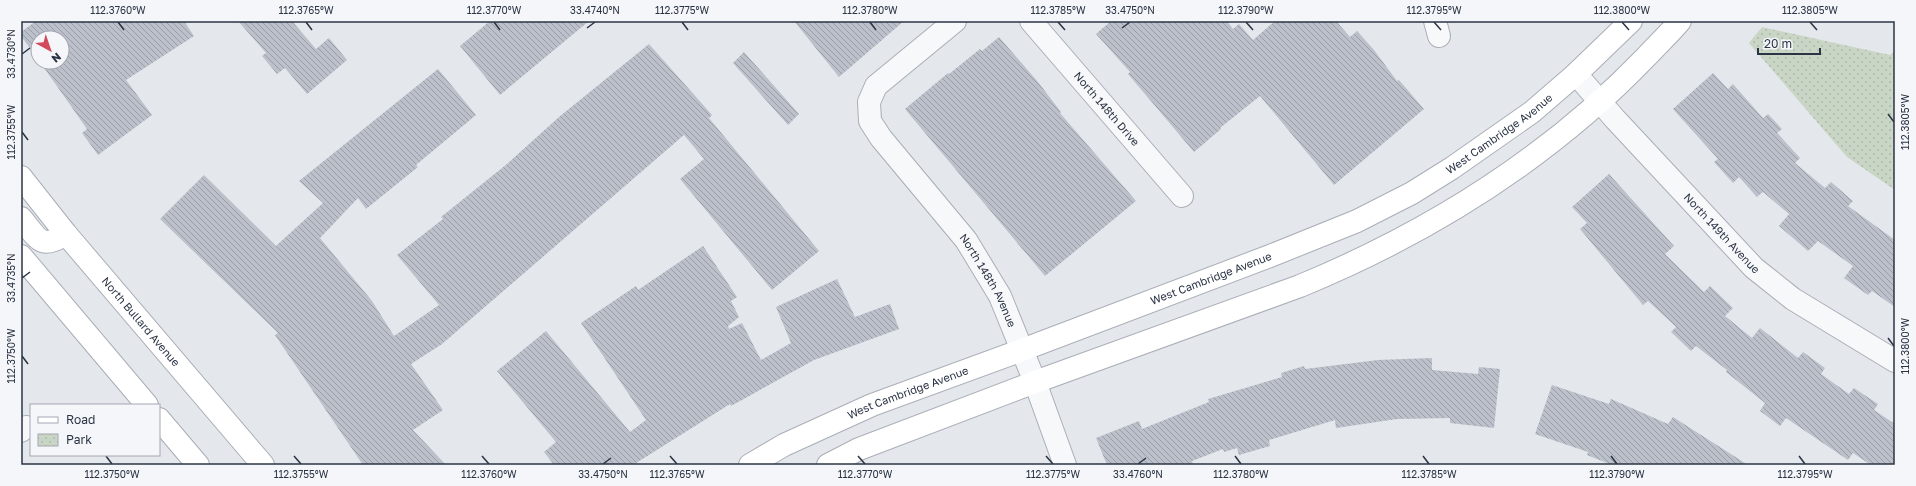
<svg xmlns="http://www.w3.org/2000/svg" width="1916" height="486" viewBox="0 0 1916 486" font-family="'Golos Text',sans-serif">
<defs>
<pattern id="park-dots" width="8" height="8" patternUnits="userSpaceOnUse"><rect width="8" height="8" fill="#c9d6c5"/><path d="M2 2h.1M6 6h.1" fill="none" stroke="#adb8ab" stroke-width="1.8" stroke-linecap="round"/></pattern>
<pattern id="building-back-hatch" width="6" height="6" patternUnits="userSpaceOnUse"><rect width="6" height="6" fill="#bbc0ca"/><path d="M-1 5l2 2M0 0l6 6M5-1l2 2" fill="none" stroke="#989da6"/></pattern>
</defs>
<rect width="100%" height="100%" fill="#e4e7ec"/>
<!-- park -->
<path fill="url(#park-dots)" d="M 1762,27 L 1890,55 L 1895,51 L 1895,190 L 1847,157 L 1749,43 Z"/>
<!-- building -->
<g fill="url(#building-back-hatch)">
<path d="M 36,21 L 184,21 L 194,36 L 126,80 L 152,115 L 98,155 L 82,133 L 87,129 L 40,62 L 62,62 L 62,38 L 38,38 L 38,59 L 21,36 L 21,32 Z"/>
<path d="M 238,21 L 292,21 L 316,49 L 329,38 L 347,60 L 307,94 L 285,68 L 277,74 L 262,56 L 266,53 Z"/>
<path d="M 490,21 L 589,21 L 500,95 L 460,46 Z"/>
<path d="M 794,21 L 904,21 L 839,77 Z"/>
<path d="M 1111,21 L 1227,21 L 1233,29 L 1239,24 L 1253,40 L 1275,21 L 1336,21 L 1350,37 L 1357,31 L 1374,50 L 1397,81 L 1399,80 L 1424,109 L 1334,185 L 1260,96 L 1220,128 L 1221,129 L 1194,152 L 1128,74 L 1130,72 L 1096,34 Z"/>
<path d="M 999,37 L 1038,82 L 1061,112 L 1060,113 L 1136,201 L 1045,276 L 905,109 L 948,73 L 949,74 L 980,49 L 982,51 Z"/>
<path d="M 649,44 L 712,115 L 709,118 L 819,251 L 772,290 L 680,179 L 704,159 L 684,135 L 442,344 L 411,364 L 443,410 L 413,430 L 446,465 L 363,465 L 275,335 L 278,333 L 160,219 L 204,175 L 276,246 L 323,203 L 299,181 L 438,69 L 476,115 L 416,165 L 418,167 L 366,209 L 358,198 L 320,238 L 372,301 L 394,336 L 439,305 L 397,255 L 443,219 L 441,217 L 507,164 L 559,117 Z"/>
<path d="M 744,52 L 799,114 L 788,125 L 733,63 Z"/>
<path d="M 1713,73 L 1728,89 L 1733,84 L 1763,118 L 1768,114 L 1782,129 L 1777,133 L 1800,158 L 1795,163 L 1825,188 L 1831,182 L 1853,201 L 1848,206 L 1895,240 L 1895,307 L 1872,291 L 1868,295 L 1844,278 L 1853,266 L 1818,241 L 1808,251 L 1779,226 L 1789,214 L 1763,192 L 1757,197 L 1739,177 L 1733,183 L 1714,162 L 1718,159 L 1673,109 Z"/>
<path d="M 1609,174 L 1674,246 L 1665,254 L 1704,292 L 1710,286 L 1733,308 L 1725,316 L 1752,338 L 1760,328 L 1798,358 L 1803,352 L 1825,368 L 1821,374 L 1849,394 L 1854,388 L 1878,404 L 1874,410 L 1895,424 L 1895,465 L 1871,465 L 1853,453 L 1848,460 L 1786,418 L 1780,426 L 1760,411 L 1765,403 L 1726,372 L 1727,370 L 1696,346 L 1691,351 L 1671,332 L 1676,327 L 1648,301 L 1643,305 L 1580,229 L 1587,223 L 1572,207 Z"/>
<path d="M 703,246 L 737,297 L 731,301 L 739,317 L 728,326 L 729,329 L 742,323 L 761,360 L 791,343 L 776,307 L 837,279 L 855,317 L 890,304 L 899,329 L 814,360 L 731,406 L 730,404 L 633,465 L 554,465 L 544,452 L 556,442 L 497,371 L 546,331 L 630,432 L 646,420 L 581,323 L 636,286 L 638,290 Z"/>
<path d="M 1432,358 L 1432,370 L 1478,374 L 1479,367 L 1500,369 L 1494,428 L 1450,423 L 1450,418 L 1397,419 L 1336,428 L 1335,420 L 1269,440 L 1270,446 L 1239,455 L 1237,448 L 1224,452 L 1223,449 L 1192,461 L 1193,465 L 1107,465 L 1096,438 L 1139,421 L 1142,429 L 1209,402 L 1208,399 L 1282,377 L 1281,373 L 1304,366 L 1305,369 L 1378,360 Z"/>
<path d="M 1552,385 L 1609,404 L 1611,399 L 1668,424 L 1673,417 L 1748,465 L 1612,465 L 1587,455 L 1588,452 L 1535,434 Z"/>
</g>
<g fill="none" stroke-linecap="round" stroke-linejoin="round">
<defs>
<g id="street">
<path id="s1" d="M 955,21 L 876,86 L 869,102 L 870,121 L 881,138 L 966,240 L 1000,296 L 1035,382 L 1065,465"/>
<path id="s2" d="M 1031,21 L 1182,196"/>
<path d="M 1435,21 L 1439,36"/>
<path id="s3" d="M 1576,74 L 1615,119 L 1754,268 L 1793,299 L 1895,361"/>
<path d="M 21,431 L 26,427"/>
</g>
<g id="secondary">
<path id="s4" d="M 21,177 L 66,234 L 263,465"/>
<path d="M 21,218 C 38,238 40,251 66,234"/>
<path d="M 21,256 L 147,405"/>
<path d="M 159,419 L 198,465"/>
<path id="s5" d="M 750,465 L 784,445 L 872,405 L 1022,350 L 1270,256 L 1357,221 L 1412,193 L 1452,168 L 1532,112 L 1576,74 L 1631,21"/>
<path d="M 828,465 L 859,449 L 1035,382 L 1300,286 C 1431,232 1548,159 1647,56 C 1658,44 1670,33 1680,21"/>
</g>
</defs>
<!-- street casing -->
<use href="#street" stroke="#a9aeb7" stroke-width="24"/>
<!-- secondary casing -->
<use href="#secondary" stroke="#a9aeb7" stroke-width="24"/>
<!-- street -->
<use href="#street" stroke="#f7f8fa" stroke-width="22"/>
<!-- secondary -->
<use href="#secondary" stroke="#fff" stroke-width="22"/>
</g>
<!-- ticks -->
<path fill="none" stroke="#2b3445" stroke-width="1.5" d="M 118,22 L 124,30M 306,22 L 312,30M 494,22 L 500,30M 682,22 L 688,30M 870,22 L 876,30M 1058,22 L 1065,30M 1246,22 L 1253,30M 1434,22 L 1441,30M 1622,22 L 1629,30M 1810,22 L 1817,30M 587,28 L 595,22M 1122,28 L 1130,22M 22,54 L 30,48M 1888,114 L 1894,122M 22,132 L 28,140M 22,278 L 30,272M 1888,338 L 1894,346M 22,356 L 28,364M 106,456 L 112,464M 294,456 L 301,464M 482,456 L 489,464M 670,456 L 677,464M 858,456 L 865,464M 1046,456 L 1053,464M 1235,456 L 1241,464M 1423,456 L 1429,464M 1611,456 L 1617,464M 1799,456 L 1805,464M 603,464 L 611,458M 1138,464 L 1146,458"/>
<g text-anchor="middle" stroke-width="3" stroke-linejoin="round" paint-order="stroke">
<!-- street labels -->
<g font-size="11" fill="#2b3445" stroke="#f4f6f9">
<text dy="4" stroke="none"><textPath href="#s2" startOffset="116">North 148th Drive</textPath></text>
<text dy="4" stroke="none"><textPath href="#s5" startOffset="822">West Cambridge Avenue</textPath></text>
<text dy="4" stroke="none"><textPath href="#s3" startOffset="216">North 149th Avenue</textPath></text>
<text dy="4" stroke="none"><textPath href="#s5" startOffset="498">West Cambridge Avenue</textPath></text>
<text dy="4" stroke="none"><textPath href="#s1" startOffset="338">North 148th Avenue</textPath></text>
<text dy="4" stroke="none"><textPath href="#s4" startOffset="188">North Bullard Avenue</textPath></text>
<text dy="4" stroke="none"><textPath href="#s5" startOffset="174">West Cambridge Avenue</textPath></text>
</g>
</g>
<!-- border -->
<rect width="1916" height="486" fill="none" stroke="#f4f6f9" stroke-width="44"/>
<!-- legend -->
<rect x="30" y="404" width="130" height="52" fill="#f4f6f9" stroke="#a4a8b1"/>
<rect x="38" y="417" width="20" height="6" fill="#ffffff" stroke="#a4a8b1"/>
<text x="66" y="424" font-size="12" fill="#2b3445">Road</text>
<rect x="38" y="434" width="20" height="12" fill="url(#park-dots)" stroke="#a4a8b1"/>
<text x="66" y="444" font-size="12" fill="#2b3445">Park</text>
<!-- north arrow -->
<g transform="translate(50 50) rotate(140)"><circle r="19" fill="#f4f6f9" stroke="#a4a8b1"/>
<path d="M0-3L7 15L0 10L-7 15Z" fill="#d1495b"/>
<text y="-6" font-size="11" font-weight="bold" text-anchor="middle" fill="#2b3445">N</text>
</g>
<!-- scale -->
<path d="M1758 48v6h62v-6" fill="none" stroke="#2b3445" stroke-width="2"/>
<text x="1764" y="48" font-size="12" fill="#2b3445" stroke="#f4f6f9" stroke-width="3" paint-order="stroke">20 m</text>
<rect x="22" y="22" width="1872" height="442" fill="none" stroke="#2b3445" stroke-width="1.5"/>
<g font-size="10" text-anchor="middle" fill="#2b3445">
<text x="118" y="14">112.3760°W</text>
<text x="306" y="14">112.3765°W</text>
<text x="494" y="14">112.3770°W</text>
<text x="595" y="14">33.4740°N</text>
<text x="682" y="14">112.3775°W</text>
<text x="870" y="14">112.3780°W</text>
<text x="1058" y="14">112.3785°W</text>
<text x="1130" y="14">33.4750°N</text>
<text x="1246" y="14">112.3790°W</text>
<text x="1434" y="14">112.3795°W</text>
<text x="1622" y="14">112.3800°W</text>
<text x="1810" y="14">112.3805°W</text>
<text transform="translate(11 54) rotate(-90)" y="4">33.4730°N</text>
<text transform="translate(1905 122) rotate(-90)" y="4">112.3805°W</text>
<text transform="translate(11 132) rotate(-90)" y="4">112.3755°W</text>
<text transform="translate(11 278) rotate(-90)" y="4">33.4735°N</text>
<text transform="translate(1905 346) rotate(-90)" y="4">112.3800°W</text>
<text transform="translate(11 356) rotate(-90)" y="4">112.3750°W</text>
<text x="112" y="478">112.3750°W</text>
<text x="301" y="478">112.3755°W</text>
<text x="489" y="478">112.3760°W</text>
<text x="603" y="478">33.4750°N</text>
<text x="677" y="478">112.3765°W</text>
<text x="865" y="478">112.3770°W</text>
<text x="1053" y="478">112.3775°W</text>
<text x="1138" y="478">33.4760°N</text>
<text x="1241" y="478">112.3780°W</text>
<text x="1429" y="478">112.3785°W</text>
<text x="1617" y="478">112.3790°W</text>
<text x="1805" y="478">112.3795°W</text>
</g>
</svg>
